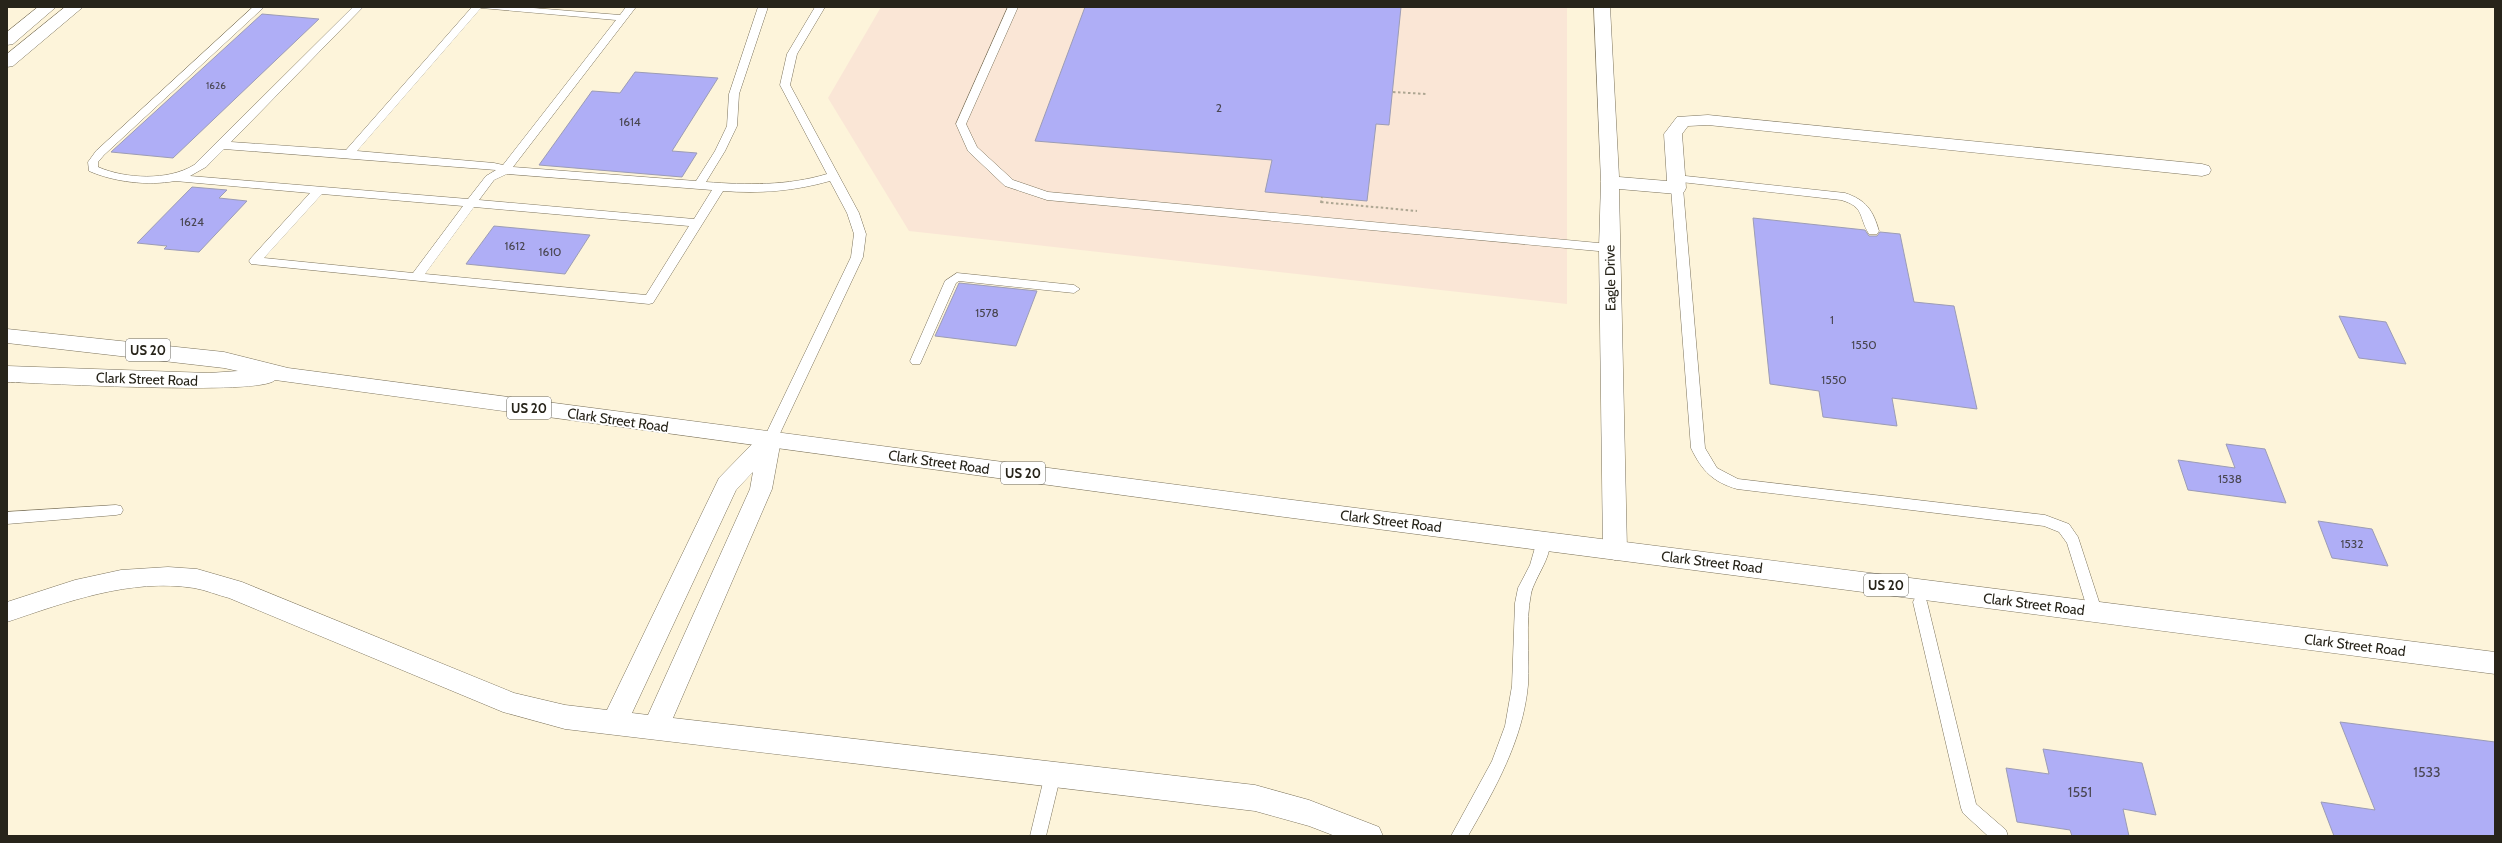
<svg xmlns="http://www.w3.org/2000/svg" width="2502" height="843" viewBox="0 0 2502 843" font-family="Cabin,sans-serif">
<rect width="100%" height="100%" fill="#fdf4da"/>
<!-- industrial -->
<path fill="#fae6d6" d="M 881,7 L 1567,7 L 1567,304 L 909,231 L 828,98 Z"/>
<!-- building -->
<g fill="#afaef6" stroke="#9c9cb5">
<path d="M 1085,7 L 1401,7 L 1389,125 L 1376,124 L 1367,201 L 1265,192 L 1272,160 L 1035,141 Z"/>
<path d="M 262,14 L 319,19 L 173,158 L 111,152 Z"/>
<path d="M 635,72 L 718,78 L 672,151 L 697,153 L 682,177 L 539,165 L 592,91 L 620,93 Z"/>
<path d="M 192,187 L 227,190 L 219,198 L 247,201 L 199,252 L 164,249 L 167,246 L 137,243 Z"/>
<path d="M 1753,218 L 1865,230 L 1869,236 L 1877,236 L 1880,232 L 1900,234 L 1914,302 L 1954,306 L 1977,409 L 1892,398 L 1897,426 L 1823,417 L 1819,391 L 1770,384 Z"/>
<path d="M 494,226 L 590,235 L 565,274 L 466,264 Z"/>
<path d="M 959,283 L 1037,291 L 1016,346 L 935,336 Z"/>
<path d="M 2339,316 L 2386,322 L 2406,364 L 2359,358 Z"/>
<path d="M 2226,444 L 2265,449 L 2286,503 L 2188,490 L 2178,460 L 2235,468 Z"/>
<path d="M 2318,521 L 2372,529 L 2388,566 L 2332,558 Z"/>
<path d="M 2340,722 L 2495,742 L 2495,836 L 2334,836 L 2321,802 L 2375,810 Z"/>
<path d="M 2043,749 L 2142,763 L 2156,815 L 2123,809 L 2129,836 L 2072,836 L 2070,830 L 2017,822 L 2006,768 L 2049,774 Z"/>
</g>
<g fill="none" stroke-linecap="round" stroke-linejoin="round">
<defs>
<g id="lane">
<path d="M 253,7 L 264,7 L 104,155 L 98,162 L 98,167 C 126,179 168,181 194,165 L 353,7 L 363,7 L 231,142 L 346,150 L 472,7 L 521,7 L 620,15 L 626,7 L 636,7 L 513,167 L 696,181 L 715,151 L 727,126 L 729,94 L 758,7 L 768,7 L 739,94 L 737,126 L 725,151 L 706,182 C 747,185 787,186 827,174 L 780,85 L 787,54 L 815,7 L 825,7 L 797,54 L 790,85 L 859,213 L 866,234 L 863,257 L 775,444 L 765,444 L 763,440 L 851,257 L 854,234 L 847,213 L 830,181 C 795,191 759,194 723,191 L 653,303 L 649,304 L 251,264 L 249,261 L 251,258 L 310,193 L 175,181 C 148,186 114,182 89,171 L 88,162 L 96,151 ZM 481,8 L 616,20 L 503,165 L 494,163 L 357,151 ZM 224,149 L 496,170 L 486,176 L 468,199 L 190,176 L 206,167 ZM 507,174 L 712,190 L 694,219 L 479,200 L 494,180 ZM 322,194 L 463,206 L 413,273 L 264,258 ZM 474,207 L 689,226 L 646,295 L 425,274 Z"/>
<path d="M 1008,7 L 1018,7 L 966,124 L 977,147 L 1013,180 L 1048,192 L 1609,244 L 1615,248 L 1609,252 L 1047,200 L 1005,186 L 968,151 L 956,124 Z"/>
<path d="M 1676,175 L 1845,193 C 1866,200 1873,210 1879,231 L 1877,234 L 1869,234 C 1858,216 1865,207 1841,200 L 1672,181 L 1672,177 Z"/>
<path d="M 1677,184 L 1683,188 L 1705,448 L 1717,468 L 1738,479 L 2045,515 L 2069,524 L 2078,537 L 2102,611 L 2100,615 L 2095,617 L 2090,615 L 2088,611 L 2067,543 L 2059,532 L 2044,526 L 1737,489 C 1713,482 1702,471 1691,448 L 1671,188 Z"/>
<path d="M 957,273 L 1074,285 L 1080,289 L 1074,293 L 959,281 L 956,283 L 920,364 L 912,364 L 910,361 L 945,281 Z"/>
<path d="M 116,505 L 121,506 L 123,510 L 121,514 L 116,515 L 7,524 L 7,512 Z"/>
<path d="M 1543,535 L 1548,537 C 1556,552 1534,578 1531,594 C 1525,624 1530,654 1528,685 C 1523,740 1495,789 1468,836 L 1451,836 L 1492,761 L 1505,726 L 1512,686 L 1515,603 L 1518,588 L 1530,565 L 1538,537 Z"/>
<path d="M 1920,596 L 1925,598 L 1927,602 L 1976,804 L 2006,830 L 2008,836 L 1988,836 L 1963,813 L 1961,808 L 1913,602 L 1915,598 Z"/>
<path d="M 1053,767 L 1059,769 L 1061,774 L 1046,836 L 1030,836 L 1045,774 L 1047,769 Z"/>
</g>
<g id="street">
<path d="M 38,7 L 56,7 L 13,44 L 7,45 L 7,32 Z"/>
<path d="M 65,7 L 83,7 L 13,66 L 7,67 L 7,54 Z"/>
<path d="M 1594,7 L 1610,7 L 1619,177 L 1667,181 L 1664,134 L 1677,117 L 1708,115 L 2202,164 L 2209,166 L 2211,170 L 2209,174 L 2202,176 L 1708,125 L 1688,126 L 1682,134 L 1686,188 L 1684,192 L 1677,194 L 1619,189 L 1627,550 L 1623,557 L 1615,560 L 1607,557 L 1603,550 L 1599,248 L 1601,182 Z"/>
<path d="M 770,432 L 778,434 L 781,440 L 772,489 L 673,718 L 1255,785 L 1309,800 L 1379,827 L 1383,836 L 1335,836 L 1309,826 L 1255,811 L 565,729 L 503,712 L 229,598 C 217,595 206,590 194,588 C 131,578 66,602 7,622 L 7,602 L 75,580 L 121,570 L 168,567 L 197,569 L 242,582 L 514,693 L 565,705 L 607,710 L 719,478 L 762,434 ZM 753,472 L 750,489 L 648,715 L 632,713 L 736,490 Z"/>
</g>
<path id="highway" d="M 7,329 L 224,352 L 288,368 L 1277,498 L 2495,652 L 2495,674 L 1277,516 L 275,380 C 262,396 41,383 7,382 L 7,366 L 209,373 L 238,371 L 224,368 L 7,343 Z"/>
</defs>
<!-- lane casing -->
<use href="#lane" stroke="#7c735c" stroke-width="1"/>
<!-- street casing -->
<use href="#street" stroke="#7c735c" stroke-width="1"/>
<!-- highway casing -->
<use href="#highway" stroke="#7c735c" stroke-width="1"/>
<!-- path -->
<g stroke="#ada692" stroke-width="2" stroke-dasharray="2.5 2.5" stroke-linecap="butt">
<path d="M 1393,92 L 1426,94"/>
<path d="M 1321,202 L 1417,211"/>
<path d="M 1321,203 L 1322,197"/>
</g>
<!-- lane -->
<use href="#lane" fill="#fff" fill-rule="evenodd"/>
<!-- street -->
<use href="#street" fill="#fff" fill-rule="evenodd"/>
<!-- highway -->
<use href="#highway" fill="#fff" fill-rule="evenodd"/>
</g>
<g text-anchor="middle" stroke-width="4" stroke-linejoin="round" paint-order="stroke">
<!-- far-number labels -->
<g font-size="10" fill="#494651">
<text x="216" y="89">1626</text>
</g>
<!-- number labels -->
<g font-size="12" fill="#494651">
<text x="1219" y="112">2</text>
<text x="630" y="126">1614</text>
<text x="192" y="226">1624</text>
<text x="515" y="250">1612</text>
<text x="550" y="256">1610</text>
<text x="987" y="317">1578</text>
<text x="1832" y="324">1</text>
<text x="1864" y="349">1550</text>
<text x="1834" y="384">1550</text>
<text x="2230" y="483">1538</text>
<text x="2352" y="548">1532</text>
</g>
<!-- shield labels -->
<g fill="#fff" stroke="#68665f" stroke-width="1">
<rect x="126" y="339" width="44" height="22" rx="3"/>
<rect x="507" y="397" width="44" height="22" rx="3"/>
<rect x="1001" y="462" width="44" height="22" rx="3"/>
<rect x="1864" y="574" width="44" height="22" rx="3"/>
</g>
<g font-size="13" font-weight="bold" fill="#27241a">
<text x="148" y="355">US 20</text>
<text x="529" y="413">US 20</text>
<text x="1023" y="478">US 20</text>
<text x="1886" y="590">US 20</text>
</g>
<!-- street labels -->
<g font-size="14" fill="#27241a" stroke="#fff">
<text transform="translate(1610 278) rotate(-91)" y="5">Eagle Drive</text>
<text transform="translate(147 379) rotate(2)" y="5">Clark Street Road</text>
<text transform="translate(618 420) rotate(8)" y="5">Clark Street Road</text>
<text transform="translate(939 462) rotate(8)" y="5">Clark Street Road</text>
<text transform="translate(1391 521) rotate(7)" y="5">Clark Street Road</text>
<text transform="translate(1712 562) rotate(7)" y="5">Clark Street Road</text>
<text transform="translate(2034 604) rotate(7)" y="5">Clark Street Road</text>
<text transform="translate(2355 645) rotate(7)" y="5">Clark Street Road</text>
</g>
<!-- near-number labels -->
<g font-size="14" fill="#494651">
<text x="2427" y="777">1533</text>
<text x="2080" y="797">1551</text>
</g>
</g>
<!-- border -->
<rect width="2502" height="843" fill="none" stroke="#27241a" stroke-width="16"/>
</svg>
